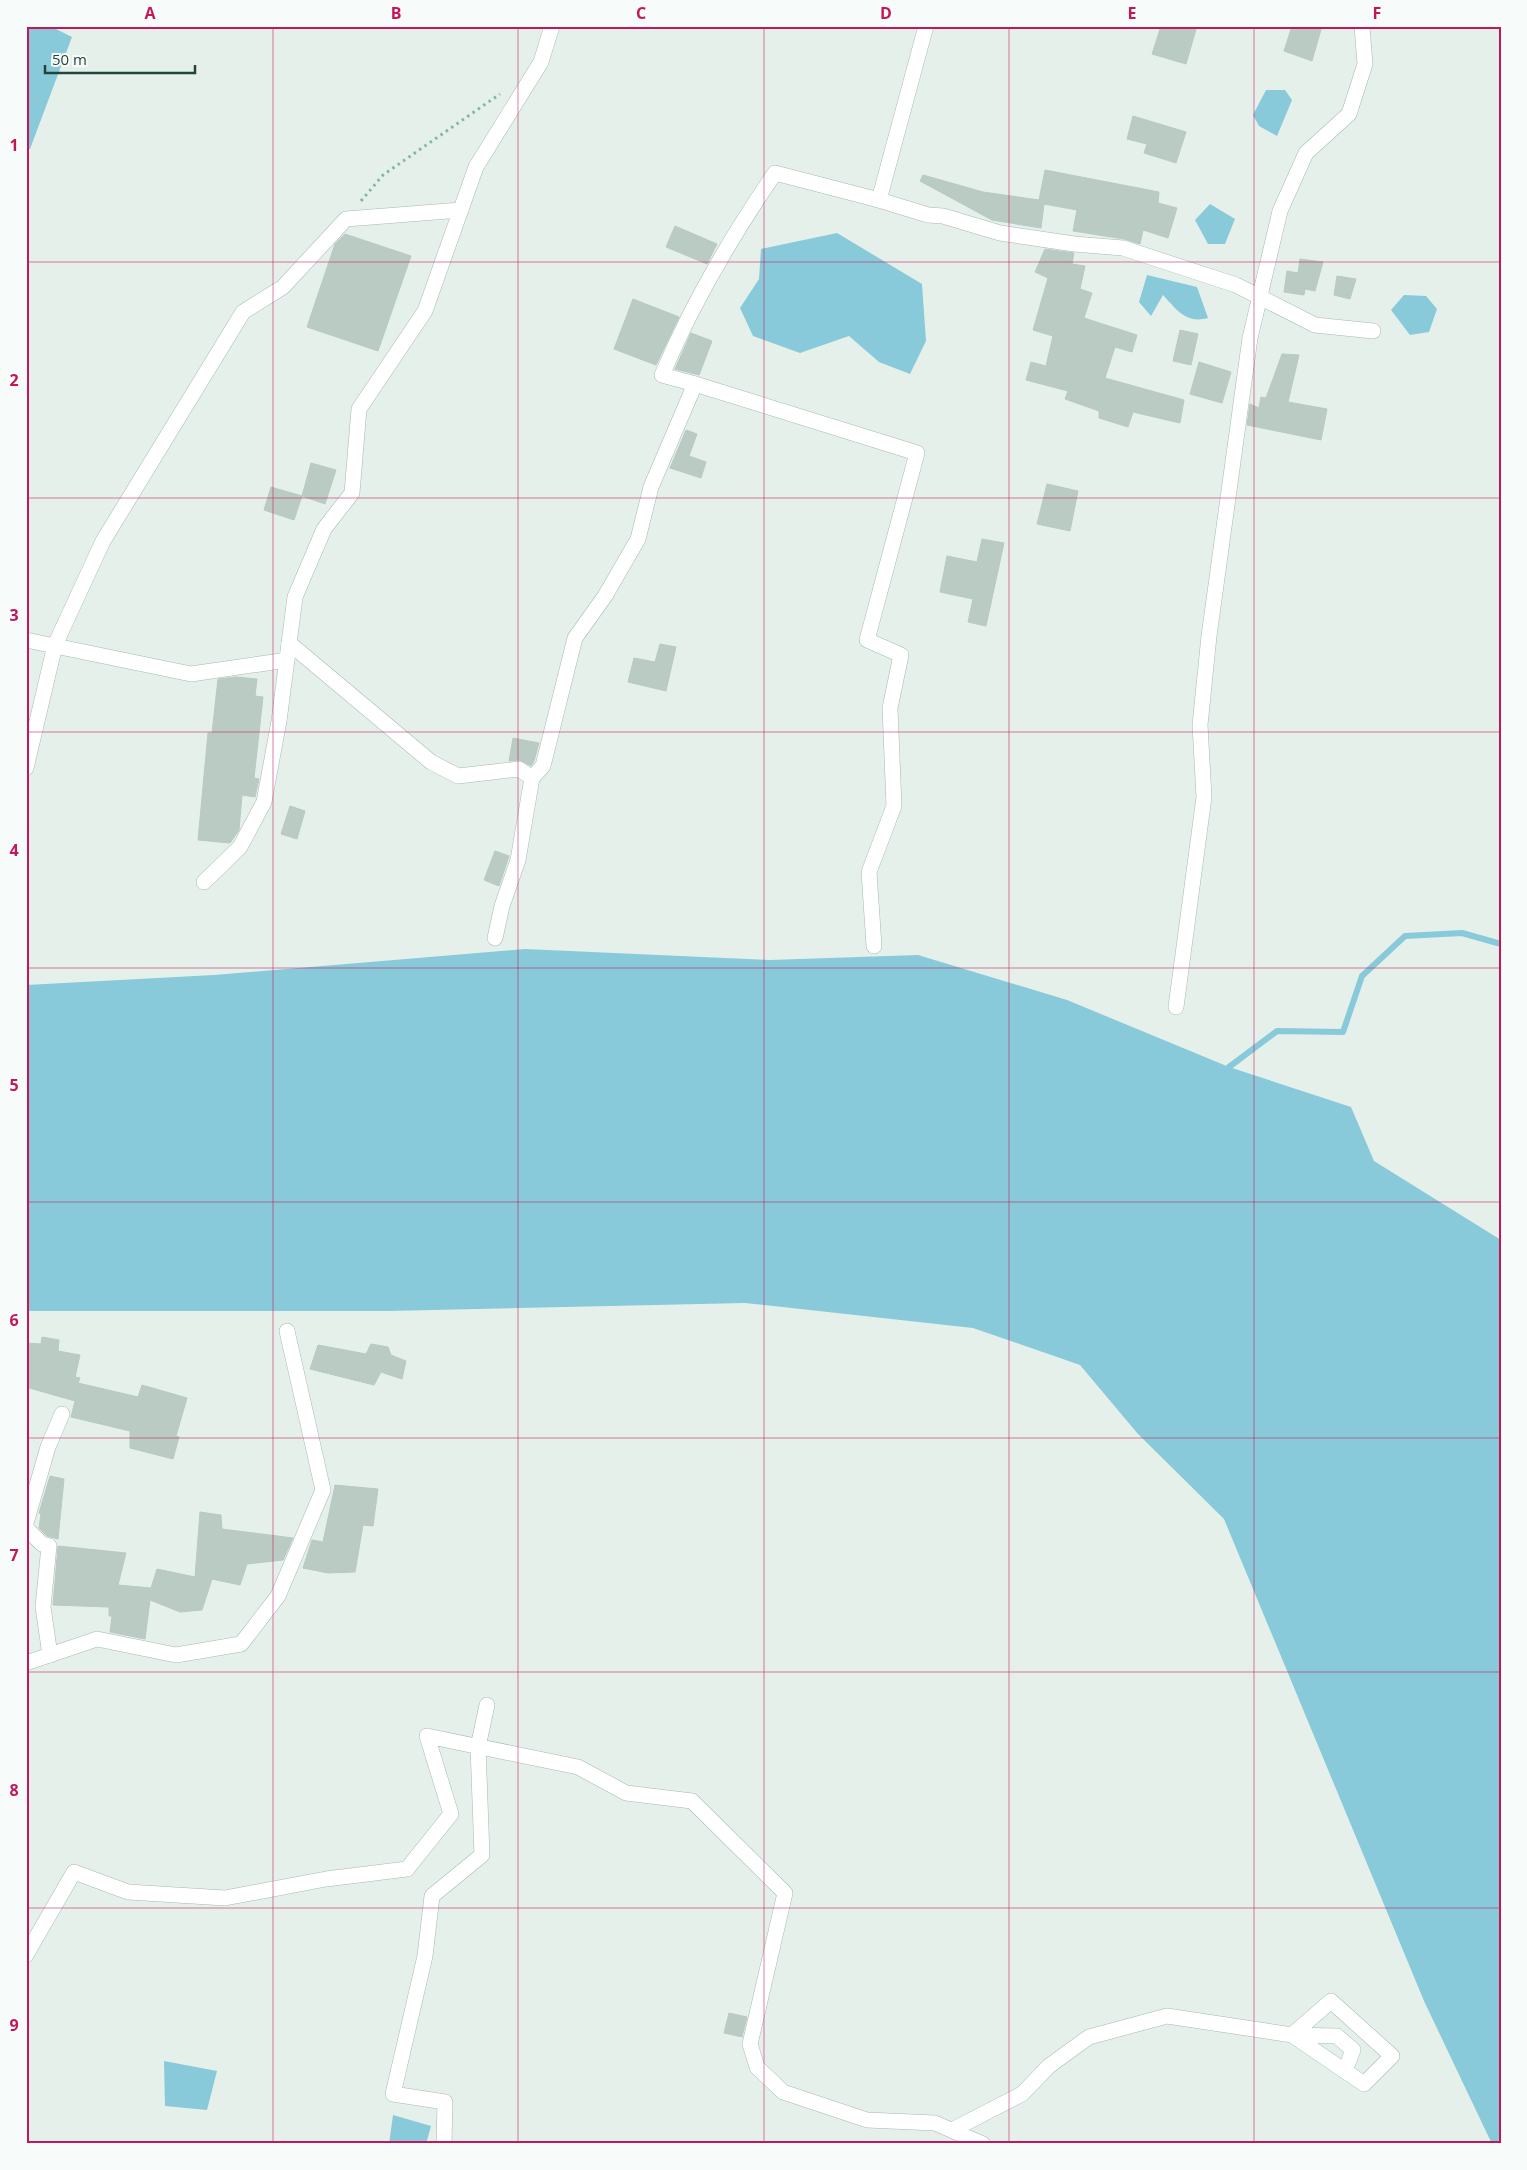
<svg xmlns="http://www.w3.org/2000/svg" width="1527" height="2170" viewBox="0 0 1527 2170" font-family="'Open Sans',sans-serif">
<rect width="100%" height="100%" fill="#e5f0eb"/>
<!-- water -->
<g fill="#88cad9">
<path d="M 26,26 L 50,26 L 72,37 L 30,149 L 26,149 Z"/>
<path d="M 1266,90 L 1285,90 L 1292,100 L 1277,136 L 1259,126 L 1253,115 Z"/>
<path d="M 1210,204 L 1235,219 L 1225,244 L 1208,244 L 1195,220 Z"/>
<path d="M 837,233 L 922,284 L 926,341 L 910,374 L 879,362 L 849,336 L 800,353 L 753,336 L 740,308 L 759,279 L 761,249 Z"/>
<path d="M 1147,275 L 1197,287 L 1208,318 C 1186,324 1177,310 1163,295 L 1151,316 L 1139,302 Z"/>
<path d="M 1404,295 L 1426,296 L 1437,309 L 1429,332 L 1410,335 L 1391,310 Z"/>
<path d="M 525,949 L 770,960 L 918,955 L 1067,1000 L 1229,1067 L 1351,1107 L 1374,1161 L 1501,1240 L 1501,2144 L 1492,2144 L 1424,2001 L 1224,1519 L 1138,1434 L 1080,1365 L 973,1328 L 745,1303 L 389,1311 L 26,1311 L 26,985 L 214,975 Z"/>
<path d="M 164,2061 L 217,2071 L 207,2110 L 165,2106 Z"/>
<path d="M 393,2115 L 431,2126 L 426,2144 L 389,2144 Z"/>
</g>
<g fill="none" stroke-linecap="round" stroke-linejoin="round">
<!-- stream -->
<path stroke="#88cad9" stroke-width="6" d="M 1229,1074 L 1229,1067 L 1277,1031 L 1343,1032 L 1362,976 L 1405,936 L 1462,933 L 1501,944"/>
</g>
<!-- building -->
<g fill="#bacbc4" stroke="#b7cac3">
<path d="M 1161,26 L 1197,26 L 1186,64 L 1152,54 Z"/>
<path d="M 1292,26 L 1322,26 L 1312,61 L 1284,51 Z"/>
<path d="M 1133,116 L 1186,132 L 1176,163 L 1144,153 L 1147,144 L 1127,139 Z"/>
<path d="M 1045,170 L 1159,192 L 1158,203 L 1177,208 L 1168,238 L 1143,230 L 1140,244 L 1124,239 L 1073,231 L 1077,210 L 1044,204 L 1041,228 L 992,220 L 920,181 L 923,175 L 983,192 L 1039,200 Z"/>
<path d="M 675,226 L 717,244 L 707,264 L 666,247 Z"/>
<path d="M 345,234 L 411,256 L 378,351 L 307,327 L 335,244 Z"/>
<path d="M 1045,249 L 1074,253 L 1072,264 L 1085,266 L 1080,289 L 1092,293 L 1084,318 L 1137,335 L 1132,352 L 1115,347 L 1105,378 L 1184,400 L 1180,423 L 1133,412 L 1128,427 L 1099,418 L 1099,411 L 1065,399 L 1068,391 L 1026,380 L 1031,362 L 1046,366 L 1053,336 L 1033,330 L 1048,278 L 1035,272 Z"/>
<path d="M 1300,259 L 1323,262 L 1315,291 L 1305,289 L 1304,295 L 1284,292 L 1287,271 L 1298,273 Z"/>
<path d="M 1337,276 L 1356,279 L 1350,299 L 1334,295 Z"/>
<path d="M 633,299 L 679,317 L 656,365 L 614,349 Z"/>
<path d="M 1180,330 L 1198,334 L 1191,365 L 1173,361 Z"/>
<path d="M 691,333 L 712,341 L 699,375 L 675,369 Z"/>
<path d="M 1282,354 L 1299,355 L 1288,402 L 1327,409 L 1321,440 L 1247,425 L 1250,404 L 1259,408 L 1261,397 L 1266,398 Z"/>
<path d="M 1199,362 L 1231,372 L 1222,403 L 1190,394 Z"/>
<path d="M 686,430 L 697,434 L 689,456 L 706,462 L 701,478 L 670,468 Z"/>
<path d="M 311,463 L 336,470 L 325,504 L 302,496 Z"/>
<path d="M 1047,484 L 1078,491 L 1070,531 L 1037,524 Z"/>
<path d="M 271,487 L 302,496 L 294,520 L 264,510 Z"/>
<path d="M 982,539 L 1004,543 L 986,626 L 968,622 L 973,599 L 940,592 L 947,556 L 977,562 Z"/>
<path d="M 660,644 L 676,647 L 666,691 L 628,682 L 634,658 L 655,662 Z"/>
<path d="M 236,677 L 257,679 L 255,696 L 263,697 L 254,778 L 259,779 L 255,797 L 242,795 L 239,830 L 230,843 L 198,840 L 208,733 L 212,733 L 218,679 Z"/>
<path d="M 513,738 L 539,743 L 534,761 L 531,766 L 519,760 L 509,761 Z"/>
<path d="M 290,806 L 305,811 L 297,839 L 281,834 Z"/>
<path d="M 495,851 L 509,856 L 499,886 L 484,880 Z"/>
<path d="M 42,1337 L 59,1340 L 58,1351 L 80,1355 L 75,1377 L 80,1378 L 78,1383 L 138,1397 L 142,1385 L 187,1398 L 176,1436 L 179,1437 L 173,1459 L 130,1448 L 130,1431 L 71,1417 L 75,1401 L 26,1387 L 26,1343 L 41,1344 Z"/>
<path d="M 371,1344 L 388,1347 L 391,1355 L 406,1361 L 402,1379 L 381,1372 L 374,1385 L 310,1369 L 318,1345 L 366,1354 Z"/>
<path d="M 50,1476 L 64,1479 L 58,1539 L 47,1536 L 39,1528 L 41,1514 L 39,1513 Z"/>
<path d="M 335,1485 L 378,1489 L 373,1526 L 363,1525 L 355,1572 L 328,1573 L 303,1568 L 312,1540 L 323,1542 Z"/>
<path d="M 200,1512 L 221,1515 L 222,1529 L 293,1538 L 283,1560 L 247,1564 L 240,1585 L 212,1579 L 202,1610 L 180,1612 L 150,1600 L 145,1639 L 110,1632 L 112,1616 L 109,1616 L 109,1607 L 53,1605 L 58,1546 L 126,1553 L 118,1585 L 151,1588 L 157,1569 L 195,1577 Z"/>
<path d="M 729,2013 L 747,2017 L 742,2037 L 724,2033 Z"/>
</g>
<g fill="none" stroke-linecap="round" stroke-linejoin="round">
<defs>
<g id="street">
<path d="M 879,200 L 928,215 L 943,216 L 1000,233 L 1074,244 L 1123,248 L 1236,285 L 1315,325 L 1373,331"/>
<path d="M 695,384 L 662,375 C 692,304 731,237 775,173 L 879,200 L 926,26"/>
<path d="M 26,640 L 191,674 L 287,660"/>
<path d="M 289,643 L 431,762 L 458,776 L 519,769 L 532,778 L 518,860 L 502,906 L 495,938"/>
<path d="M 26,768 L 55,645 L 103,541 L 243,312 L 283,287 L 346,219 L 461,210"/>
<path d="M 532,778 L 543,766 L 575,638 L 605,596 L 638,539 L 651,487 L 695,384 L 917,453 L 867,640 L 901,655 L 890,708 L 894,806 L 869,872 L 874,946"/>
<path d="M 204,882 L 240,847 L 264,802 L 279,721 L 295,597 L 324,529 L 352,493 L 359,409 L 425,311 L 476,167 L 541,62 L 552,26"/>
<path d="M 1176,1007 L 1204,797 L 1200,725 L 1209,636 L 1250,338 L 1280,211 L 1306,153 L 1349,114 L 1365,64 L 1362,26"/>
<path d="M 26,1523 L 48,1447 L 62,1414"/>
<path d="M 26,1528 L 42,1544 L 49,1546 L 43,1607 L 50,1655"/>
<path d="M 26,1663 L 97,1639 L 176,1655 L 241,1644 L 278,1596 L 323,1490 L 287,1331"/>
<path d="M 26,1955 L 74,1872 L 128,1892 L 225,1898 L 326,1879 L 407,1869 L 451,1814 L 427,1736 L 578,1767 L 626,1793 L 692,1801 L 785,1893 L 750,2044 L 757,2067 L 783,2092 L 867,2120 L 935,2123 L 983,2144"/>
<path d="M 952,2130 L 1022,2094 L 1049,2066 L 1089,2037 L 1167,2016 L 1292,2035 L 1364,2084 L 1392,2056 L 1331,2001 L 1292,2035 L 1337,2036 L 1353,2050 L 1345,2071"/>
<path d="M 444,2144 L 445,2102 L 393,2094 L 425,1956 L 432,1896 L 482,1855 L 478,1747 L 487,1705"/>
</g>
</defs>
<!-- street casing -->
<use href="#street" stroke="#a7b9b3" stroke-width="16"/>
<!-- path -->
<path stroke="#82b6a8" stroke-width="3" stroke-dasharray="2.5 4" stroke-linecap="butt" d="M 361,201 L 383,175 L 500,94"/>
<!-- street -->
<use href="#street" stroke="#fff" stroke-width="15"/>
</g>
<!-- grid -->
<path fill="none" stroke="#c2185b" stroke-width="1" stroke-opacity="0.55" d="M 273,26 L 273,2144M 518,26 L 518,2144M 764,26 L 764,2144M 1009,26 L 1009,2144M 1254,26 L 1254,2144M 26,262 L 1501,262M 26,498 L 1501,498M 26,732 L 1501,732M 26,968 L 1501,968M 26,1202 L 1501,1202M 26,1438 L 1501,1438M 26,1672 L 1501,1672M 26,1908 L 1501,1908"/>
<!-- border -->
<rect width="1527" height="2170" fill="none" stroke="#f7fbf9" stroke-width="55"/>
<!-- scale -->
<path d="M45 65v8h150v-8" fill="none" stroke="#22443c" stroke-width="2.5"/>
<text x="52" y="65" font-size="15" fill="#22443c" stroke="#f7fbf9" stroke-width="4" paint-order="stroke">50 m</text>
<rect x="28" y="28" width="1472" height="2114" fill="none" stroke="#c2185b" stroke-width="2"/>
<g font-size="16" text-anchor="middle" font-weight="bold" fill="#c2185b">
<text x="150" y="19">A</text>
<text x="396" y="19">B</text>
<text x="641" y="19">C</text>
<text x="886" y="19">D</text>
<text x="1132" y="19">E</text>
<text x="1377" y="19">F</text>
<text x="14" y="151">1</text>
<text x="14" y="386">2</text>
<text x="14" y="621">3</text>
<text x="14" y="856">4</text>
<text x="14" y="1091">5</text>
<text x="14" y="1326">6</text>
<text x="14" y="1561">7</text>
<text x="14" y="1796">8</text>
<text x="14" y="2031">9</text>
</g>
</svg>
